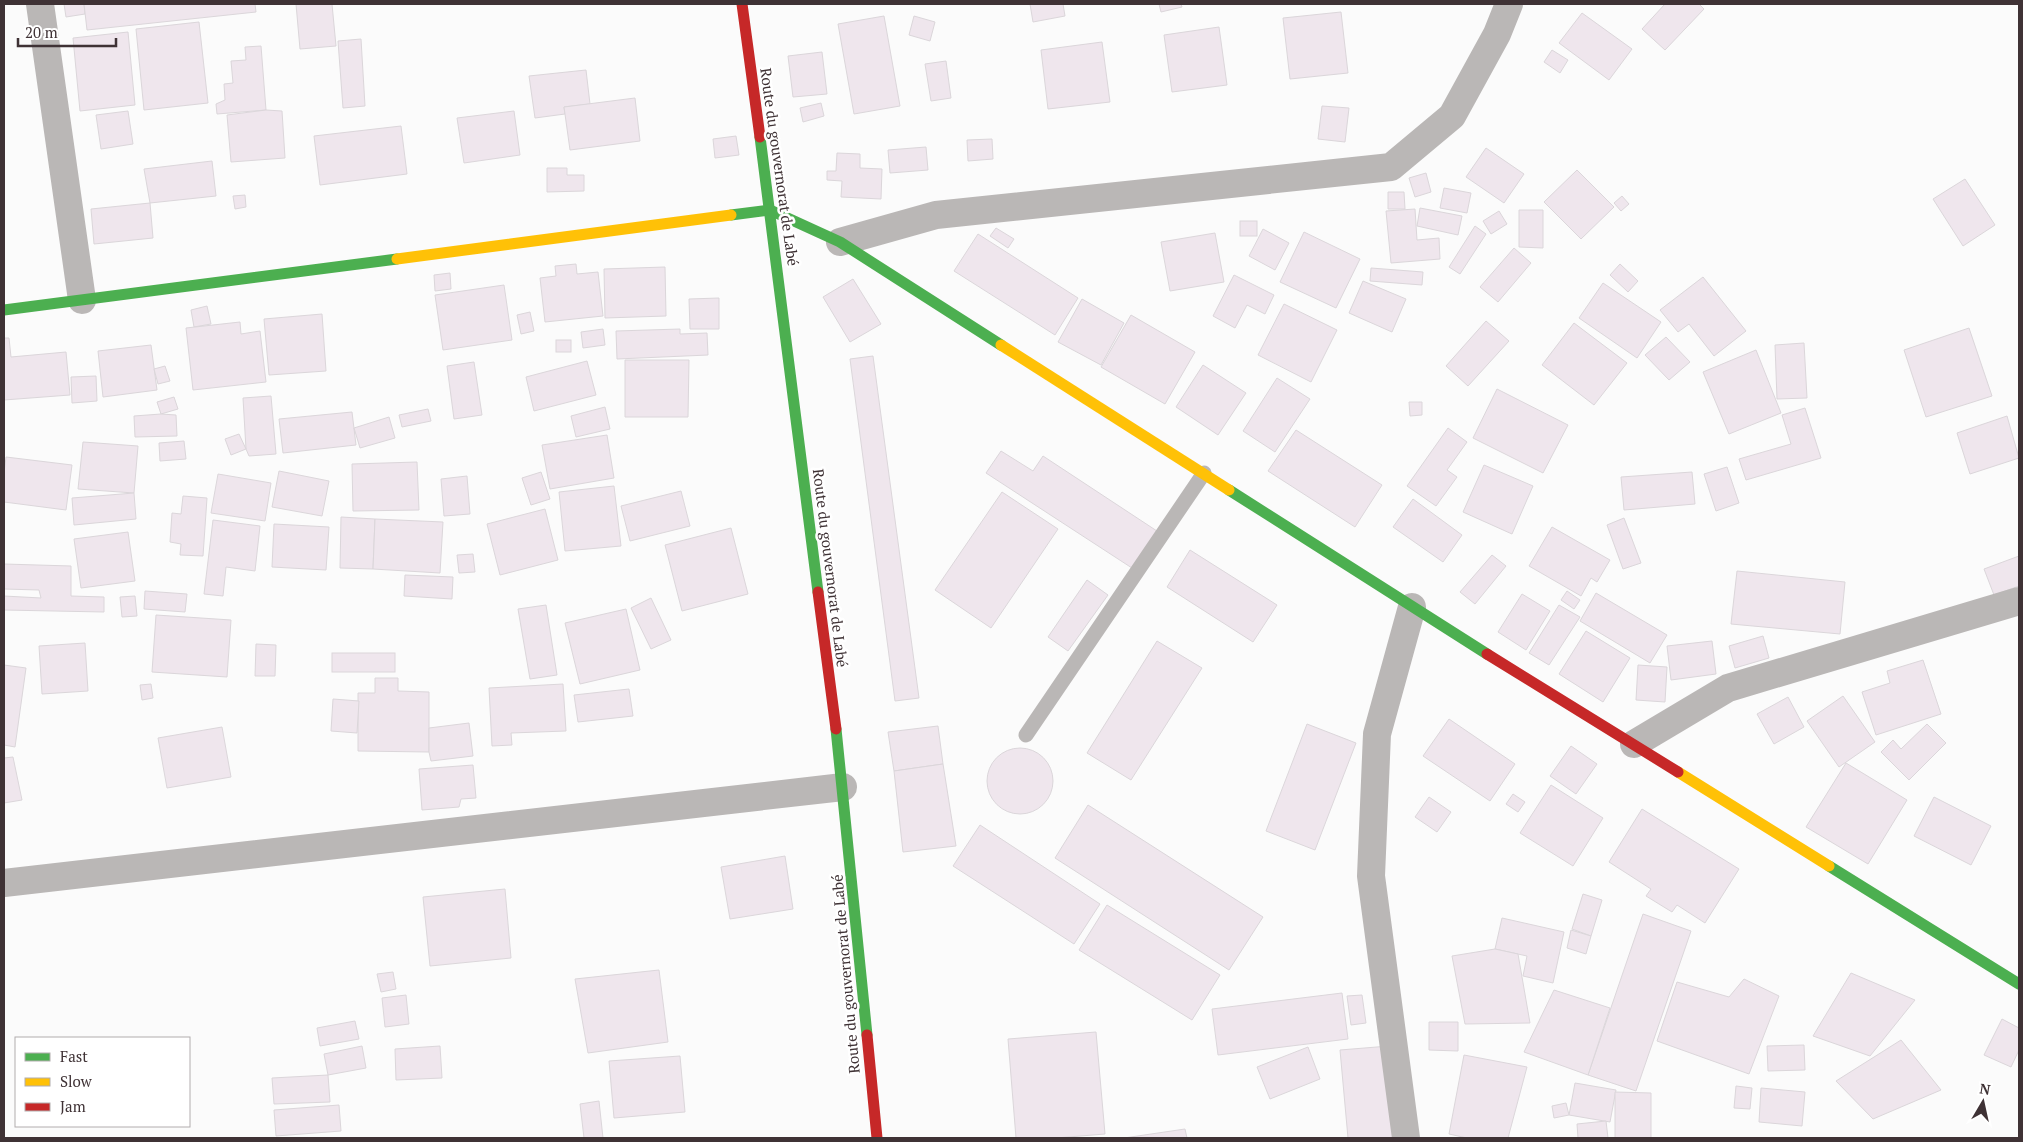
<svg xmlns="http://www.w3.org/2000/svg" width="2023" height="1142" viewBox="0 0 2023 1142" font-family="'PT Serif',serif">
<rect width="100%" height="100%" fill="#fbfbfb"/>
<!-- building -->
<g fill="#efe6ed" stroke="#dbd6da">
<path d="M 64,4 L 84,4 L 85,14 L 66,17 Z"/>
<path d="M 84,4 L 255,4 L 256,12 L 87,30 Z"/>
<path d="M 296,4 L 332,4 L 336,46 L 300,49 Z"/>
<path d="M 1030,4 L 1063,4 L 1065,16 L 1033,22 Z"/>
<path d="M 1159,4 L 1181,4 L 1182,7 L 1161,12 Z"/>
<path d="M 1665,4 L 1699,4 L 1704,9 L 1665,50 L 1642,29 Z"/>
<path d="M 1341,12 L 1348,73 L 1290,79 L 1283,18 Z"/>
<path d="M 1582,13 L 1632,49 L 1609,80 L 1559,43 Z"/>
<path d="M 884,16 L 900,106 L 854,114 L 838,24 Z"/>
<path d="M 914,16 L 935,22 L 930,41 L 909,35 Z"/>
<path d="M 199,22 L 208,103 L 144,110 L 136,29 Z"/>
<path d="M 1219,27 L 1227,85 L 1172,92 L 1164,35 Z"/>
<path d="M 128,32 L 135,105 L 80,111 L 73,38 Z"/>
<path d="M 361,39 L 365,106 L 343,108 L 338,41 Z"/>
<path d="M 1102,42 L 1110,102 L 1048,109 L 1041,50 Z"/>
<path d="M 261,46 L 266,110 L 217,114 L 216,104 L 225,100 L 224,84 L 233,83 L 231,61 L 246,60 L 245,47 Z"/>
<path d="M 1552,50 L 1568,60 L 1560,73 L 1544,62 Z"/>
<path d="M 822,52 L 827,94 L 793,97 L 788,56 Z"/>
<path d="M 946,61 L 951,98 L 931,101 L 925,64 Z"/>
<path d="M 586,70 L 590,104 L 564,107 L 565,114 L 535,118 L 529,76 Z"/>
<path d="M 635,98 L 640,141 L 570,150 L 564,107 Z"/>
<path d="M 821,103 L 824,116 L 803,122 L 800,108 Z"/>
<path d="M 1322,106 L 1349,108 L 1345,142 L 1318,139 Z"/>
<path d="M 266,110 L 282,111 L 285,158 L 231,162 L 227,115 Z"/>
<path d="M 128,111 L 133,144 L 101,149 L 96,115 Z"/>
<path d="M 514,111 L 520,155 L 464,163 L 457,118 Z"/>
<path d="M 401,126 L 407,174 L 320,185 L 314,136 Z"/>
<path d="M 736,136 L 739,155 L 715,158 L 713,139 Z"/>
<path d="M 992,139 L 993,159 L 968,161 L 967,140 Z"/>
<path d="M 926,147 L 928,170 L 890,173 L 888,150 Z"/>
<path d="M 1486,148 L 1524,174 L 1504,203 L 1466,177 Z"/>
<path d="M 837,153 L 860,154 L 860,168 L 882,169 L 881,199 L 841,197 L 842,181 L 827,180 L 827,171 L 836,171 Z"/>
<path d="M 212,161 L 216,196 L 150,203 L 144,169 Z"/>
<path d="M 547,168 L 567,168 L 567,175 L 584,175 L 584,191 L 547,192 Z"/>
<path d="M 1577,170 L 1614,207 L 1581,239 L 1544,202 Z"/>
<path d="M 1426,173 L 1431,192 L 1415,197 L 1409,178 Z"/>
<path d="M 1965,179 L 1995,225 L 1963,246 L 1933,199 Z"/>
<path d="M 1444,188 L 1471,193 L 1467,213 L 1440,208 Z"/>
<path d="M 1388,192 L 1404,192 L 1405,209 L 1388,209 Z"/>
<path d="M 245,195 L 246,207 L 235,209 L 233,196 Z"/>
<path d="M 1622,196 L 1629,204 L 1621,211 L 1614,203 Z"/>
<path d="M 150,203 L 153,238 L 94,244 L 91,209 Z"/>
<path d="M 1420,208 L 1462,216 L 1458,235 L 1417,226 Z"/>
<path d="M 1415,209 L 1417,240 L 1439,238 L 1440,259 L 1391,263 L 1386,211 Z"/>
<path d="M 1519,210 L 1543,210 L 1543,248 L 1519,247 Z"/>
<path d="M 1499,211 L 1507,224 L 1491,234 L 1483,221 Z"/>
<rect x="1240" y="221" width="17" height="15"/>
<path d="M 1475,226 L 1486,234 L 1460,274 L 1449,267 Z"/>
<path d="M 996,228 L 1014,239 L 1008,248 L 990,236 Z"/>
<path d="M 1263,229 L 1289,243 L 1275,270 L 1249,256 Z"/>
<path d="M 1304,232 L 1360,259 L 1336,308 L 1280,282 Z"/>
<path d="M 1215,233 L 1224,282 L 1170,291 L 1161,242 Z"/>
<path d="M 978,234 L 1078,298 L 1055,335 L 954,271 Z"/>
<path d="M 1514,248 L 1531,263 L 1498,302 L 1480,287 Z"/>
<path d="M 576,264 L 577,274 L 598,272 L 603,316 L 545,322 L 540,278 L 556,276 L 555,266 Z"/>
<path d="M 1620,264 L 1638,281 L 1628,292 L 1610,275 Z"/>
<path d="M 665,267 L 666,316 L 605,318 L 604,269 Z"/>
<path d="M 1371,268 L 1423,272 L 1422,285 L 1370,281 Z"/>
<path d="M 450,273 L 451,289 L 435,291 L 434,275 Z"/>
<path d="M 1234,275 L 1274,295 L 1265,314 L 1247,305 L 1235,328 L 1213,316 Z"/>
<path d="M 1703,277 L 1746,331 L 1714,356 L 1689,324 L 1678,332 L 1660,310 Z"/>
<path d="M 853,279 L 881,324 L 850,342 L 823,297 Z"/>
<path d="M 1363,281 L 1406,299 L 1392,332 L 1349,313 Z"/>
<path d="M 1603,283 L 1661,322 L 1637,358 L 1579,318 Z"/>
<path d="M 504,285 L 512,340 L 443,350 L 435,295 Z"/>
<path d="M 719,298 L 719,329 L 690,329 L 689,299 Z"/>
<path d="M 1082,299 L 1124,323 L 1101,365 L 1058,342 Z"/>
<path d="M 1284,304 L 1337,330 L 1311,382 L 1258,355 Z"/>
<path d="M 207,306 L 211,324 L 194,327 L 191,310 Z"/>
<path d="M 530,312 L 534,331 L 521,334 L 517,315 Z"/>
<path d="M 322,314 L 326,371 L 269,375 L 264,319 Z"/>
<path d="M 1131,315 L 1195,352 L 1165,404 L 1101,367 Z"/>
<path d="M 1486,321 L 1509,341 L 1468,386 L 1446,366 Z"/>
<path d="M 240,322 L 241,334 L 260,331 L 266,382 L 193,390 L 186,328 Z"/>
<path d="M 1574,323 L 1627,363 L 1594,405 L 1542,365 Z"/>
<path d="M 1969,328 L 1992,396 L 1926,417 L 1904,350 Z"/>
<path d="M 603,329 L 605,345 L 583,348 L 581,332 Z"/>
<path d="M 680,329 L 680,334 L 707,333 L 708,355 L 617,359 L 616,331 Z"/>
<path d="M 1666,337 L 1690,362 L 1669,380 L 1645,355 Z"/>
<path d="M 4,338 L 9,338 L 11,357 L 66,352 L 70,395 L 4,400 Z"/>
<rect x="556" y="340" width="15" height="12"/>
<path d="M 1804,343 L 1807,398 L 1777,399 L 1775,345 Z"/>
<path d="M 151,345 L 157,390 L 103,397 L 98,351 Z"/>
<path d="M 1756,350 L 1781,413 L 1729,434 L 1703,372 Z"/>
<path d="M 873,356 L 919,698 L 895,701 L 850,359 Z"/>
<path d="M 625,360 L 689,360 L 688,417 L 625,417 Z"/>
<path d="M 587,361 L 596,395 L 534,411 L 526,377 Z"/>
<path d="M 474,362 L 482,415 L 454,419 L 447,366 Z"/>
<path d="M 1203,365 L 1246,393 L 1218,435 L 1176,407 Z"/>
<path d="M 165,366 L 170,381 L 158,384 L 154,369 Z"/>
<path d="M 96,376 L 97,401 L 72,403 L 71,377 Z"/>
<path d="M 1277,378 L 1310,399 L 1275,452 L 1243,431 Z"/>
<path d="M 1497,389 L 1568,425 L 1543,473 L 1473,438 Z"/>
<path d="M 271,396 L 276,454 L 249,456 L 246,449 L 243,398 Z"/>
<path d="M 174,397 L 178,409 L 161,414 L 157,402 Z"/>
<path d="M 1409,402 L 1422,402 L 1422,415 L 1410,416 Z"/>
<path d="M 605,407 L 610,429 L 576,437 L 571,416 Z"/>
<path d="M 1805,408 L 1821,458 L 1746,480 L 1739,459 L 1791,444 L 1782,415 Z"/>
<path d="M 428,409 L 431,421 L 402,427 L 399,415 Z"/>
<path d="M 352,412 L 356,445 L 283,453 L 279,419 Z"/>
<path d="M 161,414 L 176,415 L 177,436 L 135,437 L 134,416 Z"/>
<path d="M 2007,416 L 2019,458 L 1970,474 L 1957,433 Z"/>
<path d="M 389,417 L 395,438 L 360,448 L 354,428 Z"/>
<path d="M 1448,428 L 1467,442 L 1447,470 L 1457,477 L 1436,506 L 1407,486 Z"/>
<path d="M 1296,430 L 1382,485 L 1355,527 L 1268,471 Z"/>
<path d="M 239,434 L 246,449 L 231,455 L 225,439 Z"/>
<path d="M 607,435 L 614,478 L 550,489 L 542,445 Z"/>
<path d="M 184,441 L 186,459 L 160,461 L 159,443 Z"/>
<path d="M 83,442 L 138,446 L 134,493 L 78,489 Z"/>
<path d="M 1001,451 L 1033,471 L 1043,456 L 1160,533 L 1135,570 L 986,473 Z"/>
<path d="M 6,457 L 72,465 L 66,510 L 4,502 L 4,473 Z"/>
<path d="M 417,462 L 419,510 L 353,511 L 352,464 Z"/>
<path d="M 1484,465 L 1533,486 L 1512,534 L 1463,512 Z"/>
<path d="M 1727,467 L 1739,503 L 1716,511 L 1704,474 Z"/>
<path d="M 279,471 L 329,481 L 322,516 L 272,507 Z"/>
<path d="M 541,472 L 550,499 L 531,505 L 522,478 Z"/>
<path d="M 1692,472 L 1695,504 L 1624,510 L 1621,477 Z"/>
<path d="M 218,474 L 271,483 L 265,521 L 211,513 Z"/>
<path d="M 467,476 L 470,514 L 444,516 L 441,479 Z"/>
<path d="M 614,486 L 621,546 L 565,551 L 559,492 Z"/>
<path d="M 681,491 L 690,526 L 630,541 L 621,506 Z"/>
<path d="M 1002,492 L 1058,529 L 991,628 L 935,590 Z"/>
<path d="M 134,493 L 136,519 L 74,525 L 72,498 Z"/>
<path d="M 183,496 L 207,498 L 203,556 L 180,555 L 181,544 L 170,542 L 172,513 L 181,514 Z"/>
<path d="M 1413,499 L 1462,535 L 1443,562 L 1393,527 Z"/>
<path d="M 545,509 L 558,560 L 500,575 L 487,524 Z"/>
<path d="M 341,517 L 375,519 L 373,569 L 340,568 Z"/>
<path d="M 1624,518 L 1641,563 L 1623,569 L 1607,525 Z"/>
<path d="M 375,519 L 443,522 L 440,573 L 373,569 Z"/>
<path d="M 213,520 L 260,526 L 255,571 L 226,567 L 223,596 L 204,594 Z"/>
<path d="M 274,524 L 329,527 L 326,570 L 272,567 Z"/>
<path d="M 1552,527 L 1610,560 L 1597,582 L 1591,578 L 1581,596 L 1529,566 Z"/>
<path d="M 731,528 L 748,594 L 682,611 L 665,545 Z"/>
<path d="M 128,532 L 135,581 L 81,588 L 74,539 Z"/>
<path d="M 1190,550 L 1277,605 L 1253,642 L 1167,587 Z"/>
<path d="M 473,554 L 475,572 L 459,573 L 457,555 Z"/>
<path d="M 1492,555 L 1506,566 L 1475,604 L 1460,592 Z"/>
<path d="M 2019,556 L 2019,586 L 1994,595 L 1984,569 Z"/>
<path d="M 4,564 L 71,566 L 71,596 L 104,597 L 104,612 L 4,610 L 4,596 L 41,598 L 39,590 L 4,589 Z"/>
<path d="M 1737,571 L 1845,582 L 1840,634 L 1731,624 Z"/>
<path d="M 405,575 L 453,577 L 452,599 L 404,596 Z"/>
<path d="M 1087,580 L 1108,595 L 1068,651 L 1048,637 Z"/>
<path d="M 145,591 L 187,594 L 185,612 L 144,609 Z"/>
<path d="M 1567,591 L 1580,600 L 1574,609 L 1561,600 Z"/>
<path d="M 1596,593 L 1667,635 L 1650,663 L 1580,621 Z"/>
<path d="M 1522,594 L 1550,611 L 1526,650 L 1498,632 Z"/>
<path d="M 135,596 L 137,616 L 122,617 L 120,597 Z"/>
<path d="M 651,598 L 671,640 L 651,649 L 631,608 Z"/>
<path d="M 546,605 L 557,675 L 530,679 L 518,609 Z"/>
<path d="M 1559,605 L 1580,617 L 1549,665 L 1529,653 Z"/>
<path d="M 626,609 L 640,670 L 580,684 L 565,623 Z"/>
<path d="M 156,615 L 231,620 L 227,677 L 152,672 Z"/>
<path d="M 1586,631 L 1630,658 L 1603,702 L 1559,674 Z"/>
<path d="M 1763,636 L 1769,658 L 1735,668 L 1729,646 Z"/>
<path d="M 1157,641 L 1202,668 L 1131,780 L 1087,753 Z"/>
<path d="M 1712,641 L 1716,674 L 1671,680 L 1667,646 Z"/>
<path d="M 85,643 L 88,691 L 42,694 L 39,646 Z"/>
<path d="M 256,644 L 276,645 L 275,676 L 255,676 Z"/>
<rect x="332" y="653" width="63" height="19"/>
<path d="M 1923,660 L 1941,714 L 1876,735 L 1862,692 L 1890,683 L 1887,671 Z"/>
<path d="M 4,665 L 26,668 L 15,747 L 4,745 Z"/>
<path d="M 1638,665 L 1667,667 L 1665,702 L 1636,700 Z"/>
<path d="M 375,678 L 398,678 L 398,691 L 429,692 L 429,752 L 358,751 L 358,693 L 375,693 Z"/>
<path d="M 151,684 L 153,698 L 142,700 L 140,685 Z"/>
<path d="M 563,684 L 566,731 L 511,733 L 512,745 L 492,746 L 489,688 Z"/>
<path d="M 629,689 L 633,716 L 578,722 L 574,695 Z"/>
<path d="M 1843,696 L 1875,742 L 1839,767 L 1807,721 Z"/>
<path d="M 1788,697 L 1804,727 L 1774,744 L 1757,714 Z"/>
<path d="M 333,699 L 359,701 L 357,733 L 331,731 Z"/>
<path d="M 1449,719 L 1515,764 L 1490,801 L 1423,756 Z"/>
<path d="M 469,723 L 473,756 L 431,761 L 429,752 L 429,728 Z"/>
<path d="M 1307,724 L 1356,743 L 1315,850 L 1266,831 Z"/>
<path d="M 1927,724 L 1946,743 L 1909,780 L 1881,752 L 1893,740 L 1901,749 Z"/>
<path d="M 938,726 L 943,764 L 894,771 L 888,732 Z"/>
<path d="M 222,727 L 231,777 L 167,788 L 158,738 Z"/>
<path d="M 1571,746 L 1597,764 L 1576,794 L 1550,776 Z"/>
<circle cx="1020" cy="781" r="33"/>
<path d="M 13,757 L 22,800 L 4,803 L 4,758 Z"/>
<path d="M 1846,763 L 1907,800 L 1868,864 L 1806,827 Z"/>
<path d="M 943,764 L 956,846 L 903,852 L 894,771 Z"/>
<path d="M 473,765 L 476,798 L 461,799 L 459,807 L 422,810 L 419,769 Z"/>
<path d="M 1551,785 L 1603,818 L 1573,866 L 1520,833 Z"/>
<path d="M 1513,794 L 1525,802 L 1518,812 L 1506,804 Z"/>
<path d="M 1429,797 L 1451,812 L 1437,832 L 1415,817 Z"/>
<path d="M 1934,797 L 1991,826 L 1971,865 L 1914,836 Z"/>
<path d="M 1088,805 L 1263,917 L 1229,970 L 1055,858 Z"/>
<path d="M 1642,809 L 1739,869 L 1705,923 L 1677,905 L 1672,912 L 1646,896 L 1651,889 L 1609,862 Z"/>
<path d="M 980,825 L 1100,904 L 1074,944 L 953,866 Z"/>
<path d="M 785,856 L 793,909 L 730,919 L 721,867 Z"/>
<path d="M 505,889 L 511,958 L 430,966 L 423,897 Z"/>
<path d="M 1583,894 L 1602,900 L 1591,936 L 1572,929 Z"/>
<path d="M 1107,905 L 1220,975 L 1192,1020 L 1079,950 Z"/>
<path d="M 1643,914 L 1691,931 L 1636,1091 L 1588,1075 Z"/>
<path d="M 1502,918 L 1564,932 L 1553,983 L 1523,976 L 1527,956 L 1495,949 Z"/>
<path d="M 1571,930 L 1591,936 L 1586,954 L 1567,948 Z"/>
<path d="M 1495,949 L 1518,954 L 1530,1023 L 1465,1024 L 1452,956 Z"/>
<path d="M 659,970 L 668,1042 L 588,1053 L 575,979 Z"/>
<path d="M 393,972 L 396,989 L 381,992 L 377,974 Z"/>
<path d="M 1851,973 L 1915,1000 L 1870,1056 L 1813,1036 Z"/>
<path d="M 1744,979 L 1779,996 L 1749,1074 L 1657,1041 L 1677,982 L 1729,997 Z"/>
<path d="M 1554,990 L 1610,1008 L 1588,1075 L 1524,1052 Z"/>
<path d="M 1342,993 L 1348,1039 L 1218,1055 L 1212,1009 Z"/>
<path d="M 406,995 L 409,1024 L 385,1027 L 382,998 Z"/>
<path d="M 1362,995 L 1366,1023 L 1351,1025 L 1347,996 Z"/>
<path d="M 2002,1019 L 2019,1028 L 2019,1050 L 2011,1067 L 1984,1055 Z"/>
<path d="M 355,1021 L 359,1039 L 320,1046 L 317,1028 Z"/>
<path d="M 1429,1022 L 1458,1022 L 1458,1051 L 1429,1050 Z"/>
<path d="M 1096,1032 L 1105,1134 L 1056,1138 L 1016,1138 L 1008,1039 Z"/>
<path d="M 1901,1040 L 1941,1090 L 1873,1119 L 1836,1081 Z"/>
<path d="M 1804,1045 L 1805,1070 L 1768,1071 L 1767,1046 Z"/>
<path d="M 362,1046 L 366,1068 L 328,1075 L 324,1054 Z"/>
<path d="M 440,1046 L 442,1078 L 396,1080 L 395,1049 Z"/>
<path d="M 1389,1046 L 1396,1138 L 1348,1138 L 1340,1050 Z"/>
<path d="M 1308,1047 L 1320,1079 L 1270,1099 L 1257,1067 Z"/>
<path d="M 1464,1055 L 1527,1067 L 1508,1138 L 1467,1138 L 1449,1134 Z"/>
<path d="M 680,1056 L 685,1112 L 614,1118 L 609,1061 Z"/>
<path d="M 328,1075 L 330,1102 L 274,1104 L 272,1078 Z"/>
<path d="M 1575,1083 L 1616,1090 L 1610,1122 L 1569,1115 Z"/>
<path d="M 1736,1086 L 1752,1088 L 1750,1109 L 1734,1108 Z"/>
<path d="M 1761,1088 L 1805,1092 L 1802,1126 L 1759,1122 Z"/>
<path d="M 1615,1092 L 1651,1093 L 1651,1138 L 1615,1138 Z"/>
<path d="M 599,1101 L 603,1138 L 584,1138 L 580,1104 Z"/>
<path d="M 1566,1103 L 1569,1115 L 1554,1118 L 1552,1106 Z"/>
<path d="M 339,1105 L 341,1131 L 276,1136 L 274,1110 Z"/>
<path d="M 1606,1121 L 1608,1138 L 1578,1138 L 1577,1124 Z"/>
<path d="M 1185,1129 L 1187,1138 L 1124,1138 Z"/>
</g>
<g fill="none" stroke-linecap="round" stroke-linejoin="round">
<!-- lane -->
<path stroke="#bab7b6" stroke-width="15" d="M 1026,735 L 1204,473"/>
<!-- street -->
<g stroke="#bab7b6" stroke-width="28">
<path d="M 40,4 L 82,300"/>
<path d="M 840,242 L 936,215 L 1391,167 L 1452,116 L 1497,34 L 1509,4"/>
<path d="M 1634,744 L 1728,688 L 2019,601"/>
<path d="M 4,883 L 843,787"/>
<path d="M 1406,1138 L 1371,876 L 1377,734 L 1412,607"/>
</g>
<!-- fast -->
<g stroke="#4caf50" stroke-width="11">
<path d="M 760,137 L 818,592"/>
<path d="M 731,215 L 770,210 L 840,242 L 1001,345"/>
<path d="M 4,310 L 397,259"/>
<path d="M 1229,490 L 1487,654"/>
<path d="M 836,729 L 867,1035"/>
<path d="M 1829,866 L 2019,984"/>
</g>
<!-- slow -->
<g stroke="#ffc107" stroke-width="11">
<path d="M 397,259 L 731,215"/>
<path d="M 1001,345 L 1229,490"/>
<path d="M 1678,772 L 1829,866"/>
</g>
<!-- jam -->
<g stroke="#c62828" stroke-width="11">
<path d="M 742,4 L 760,137"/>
<path d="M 818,592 L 836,729"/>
<path d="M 1487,654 L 1678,772"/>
<path d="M 867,1035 L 877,1138"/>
</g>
</g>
<g text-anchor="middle" stroke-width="5" stroke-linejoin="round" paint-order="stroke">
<!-- street labels -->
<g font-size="15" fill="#3f3235" stroke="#fff">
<text transform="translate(779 167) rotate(82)" y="5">Route du gouvernorat de Labé</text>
<text transform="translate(830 568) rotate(83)" y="5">Route du gouvernorat de Labé</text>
<text transform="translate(846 974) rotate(-95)" y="5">Route du gouvernorat de Labé</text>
</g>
</g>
<!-- border -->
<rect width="2023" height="1142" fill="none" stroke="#3f3235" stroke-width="10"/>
<!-- legend -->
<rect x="15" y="1037" width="175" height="90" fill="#ffffff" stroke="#b2adae"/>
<rect x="25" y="1053" width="25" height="8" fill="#4caf50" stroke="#b2adae"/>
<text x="60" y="1062" font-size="15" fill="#3f3235">Fast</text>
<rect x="25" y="1078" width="25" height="8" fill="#ffc107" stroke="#b2adae"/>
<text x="60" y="1087" font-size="15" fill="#3f3235">Slow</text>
<rect x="25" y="1103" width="25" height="8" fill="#c62828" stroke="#b2adae"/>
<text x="60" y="1112" font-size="15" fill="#3f3235">Jam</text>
<!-- north arrow -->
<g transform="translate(1983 1102) rotate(9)" stroke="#ffffff" stroke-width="4" paint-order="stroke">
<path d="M0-4L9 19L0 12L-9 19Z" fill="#3f3235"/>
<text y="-8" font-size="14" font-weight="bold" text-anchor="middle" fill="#3f3235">N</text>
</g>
<!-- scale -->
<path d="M18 38v8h98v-8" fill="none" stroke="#3f3235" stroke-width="2.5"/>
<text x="25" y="38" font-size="15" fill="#3f3235" stroke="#ffffff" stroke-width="4" paint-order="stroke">20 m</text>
</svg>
